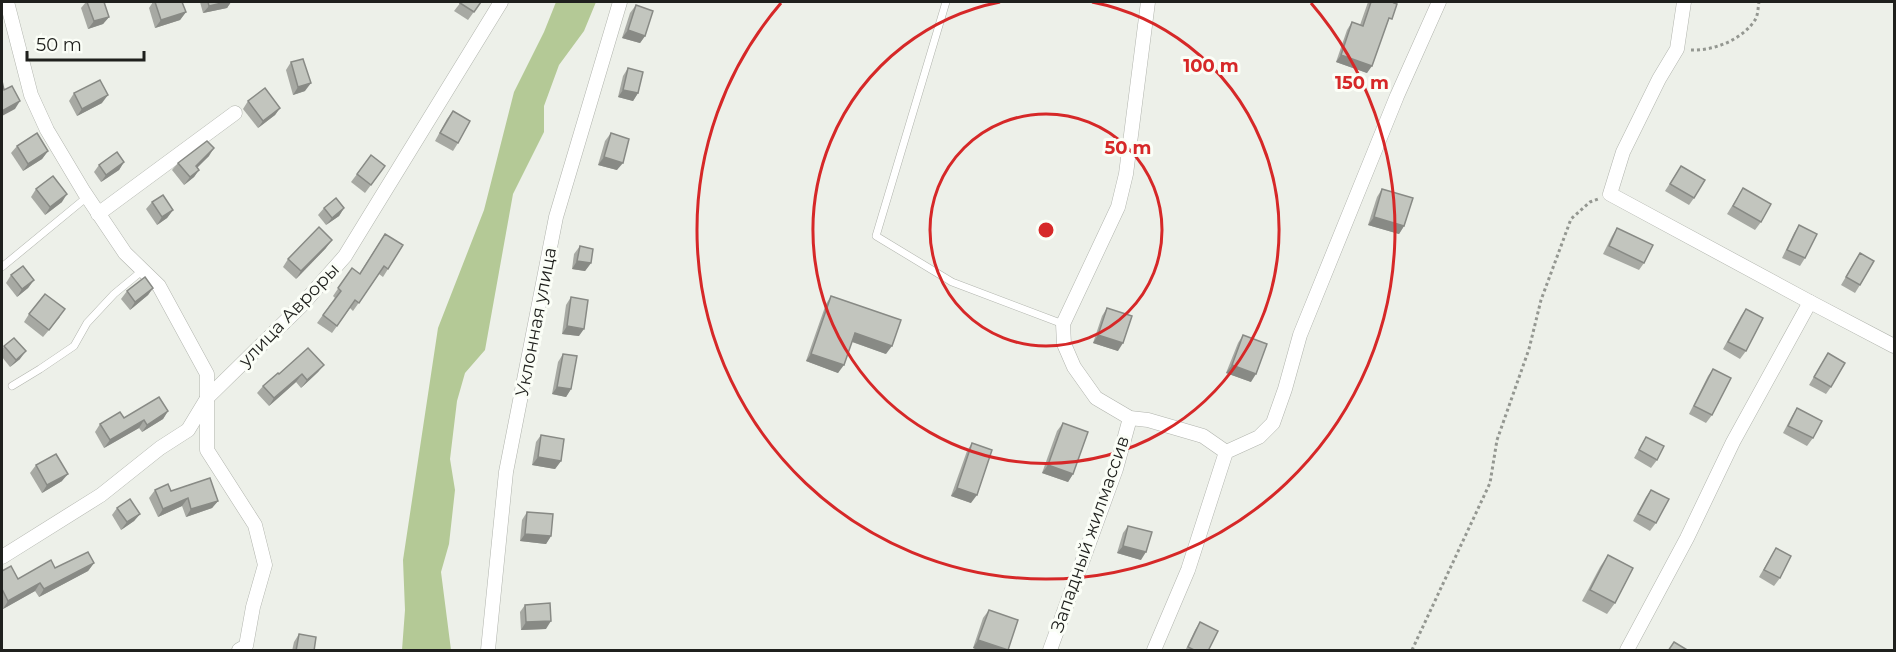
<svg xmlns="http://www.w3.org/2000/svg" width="1896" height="652" viewBox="0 0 1896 652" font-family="Montserrat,sans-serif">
<rect width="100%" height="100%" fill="#edf0e9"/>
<!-- green -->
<path fill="#b4c996" d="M 556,2 L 596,2 L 584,31 L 559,65 L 544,106 L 544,132 L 513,194 L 485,350 L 465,373 L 457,401 L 450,459 L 455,490 L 449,544 L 441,572 L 451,650 L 402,650 L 405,610 L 403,560 L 438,328 L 484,210 L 514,92 L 544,32 Z"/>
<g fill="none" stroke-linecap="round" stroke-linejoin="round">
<defs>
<g id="lane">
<path d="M 946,2 L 876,236 L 952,282 L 1063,324"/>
<path d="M 2,267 L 87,197"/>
<path d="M 12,386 L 40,369 L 74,346 L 87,323 L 114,294 L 143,270"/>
</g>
<g id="street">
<path d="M 7,2 L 31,95 L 47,130 L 84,192 L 125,253 L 159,286 L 207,374 L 207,450 L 255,525 L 265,565 L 253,607 L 246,646 L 239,650"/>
<path d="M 1148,2 L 1126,174 L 1118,207 L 1063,324 L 1064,344 L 1074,367 L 1096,398 L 1130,418 L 1148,420 L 1203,436 L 1226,452 L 1259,437 L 1273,423 L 1285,389 L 1300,335 L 1397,96 L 1439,2"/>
<path d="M 1684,2 L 1677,49 L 1659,79 L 1623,152 L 1610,194 L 1810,302 L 1894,346"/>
<path d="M 98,214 L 235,113"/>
<path d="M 2,557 L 101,495 L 160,448 L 188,430 L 208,397 L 300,307 L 345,256 L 501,2"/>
<path d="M 488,650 L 506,472 L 556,217 L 620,2"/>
<path d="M 1050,650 L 1116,469 L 1130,418"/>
<path d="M 1154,650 L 1188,570 L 1226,452"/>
<path d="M 1627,650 L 1687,538 L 1733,442 L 1810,302"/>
</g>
</defs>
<!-- lane casing -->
<use href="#lane" stroke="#b1b4ad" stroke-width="8"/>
<!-- street casing -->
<use href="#street" stroke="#b1b4ad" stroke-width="15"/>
<!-- path -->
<g stroke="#949791" stroke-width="3" stroke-dasharray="3 3" stroke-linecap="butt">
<path d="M 1691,50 C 1713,51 1742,40 1755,20 C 1758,16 1758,7 1759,2"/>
<path d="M 1412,650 L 1490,483 L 1497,440 L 1529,349 L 1541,300 L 1571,219 L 1590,202 L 1598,199"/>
</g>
<!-- lane -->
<use href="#lane" stroke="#fff" stroke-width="7"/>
<!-- street -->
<use href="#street" stroke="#fff" stroke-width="14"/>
</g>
<!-- wall -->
<g fill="#a7a9a3">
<path d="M 86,2 L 104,2 L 109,17 L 103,24 L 88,29 L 81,8 Z"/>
<path d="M 153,2 L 182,2 L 186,12 L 180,20 L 155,28 L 149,8 Z"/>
<path d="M 200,2 L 231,2 L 227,8 L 203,13 Z"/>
<path d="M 461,2 L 481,2 L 468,20 L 454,11 Z"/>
<path d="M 1368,2 L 1395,2 L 1386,27 L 1367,73 L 1336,62 L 1347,30 L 1352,22 L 1360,25 Z"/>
<path d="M 636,5 L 645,36 L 640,43 L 622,38 L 630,13 Z"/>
<path d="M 291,62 L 305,91 L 293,95 L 286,70 Z"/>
<path d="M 628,68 L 638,93 L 633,101 L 618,97 L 623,76 Z"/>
<path d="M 74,93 L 102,103 L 77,116 L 69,101 Z"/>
<path d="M 248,101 L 280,108 L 275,115 L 258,128 L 243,109 Z"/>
<path d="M 453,111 L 458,143 L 453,151 L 435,141 L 447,119 Z"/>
<path d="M 611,133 L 617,170 L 598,165 L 605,141 Z"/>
<path d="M 17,146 L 48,151 L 42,159 L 23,171 L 11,153 Z"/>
<path d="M 209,156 L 197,167 L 199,170 L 194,177 L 184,185 L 172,170 L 178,163 Z"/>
<path d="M 124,162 L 119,170 L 101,182 L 94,172 L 99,165 Z"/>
<path d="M 385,166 L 365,193 L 351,182 L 357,174 Z"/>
<path d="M 1681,166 L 1694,198 L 1689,205 L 1665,191 Z"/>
<path d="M 1743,188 L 1761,222 L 1755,230 L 1727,214 Z"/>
<path d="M 36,189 L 62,202 L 45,215 L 31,197 Z"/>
<path d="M 1382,189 L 1404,226 L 1399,234 L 1368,225 L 1377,197 Z"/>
<path d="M 152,202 L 173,210 L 167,218 L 157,225 L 146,209 Z"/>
<path d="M 324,208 L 344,208 L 339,216 L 326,225 L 318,215 Z"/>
<path d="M 1799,225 L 1805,258 L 1800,266 L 1782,258 L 1794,233 Z"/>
<path d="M 1617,228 L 1644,263 L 1639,270 L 1603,254 L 1612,236 Z"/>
<path d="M 385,234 L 388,269 L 383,277 L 379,274 L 353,311 L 350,308 L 332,333 L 317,323 L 335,298 L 333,296 L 352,268 L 359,274 Z"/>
<path d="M 580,246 L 591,263 L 585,271 L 572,269 L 574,254 Z"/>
<path d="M 326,248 L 296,279 L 283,267 L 288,259 Z"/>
<path d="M 1860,253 L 1860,285 L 1855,293 L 1841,285 Z"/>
<path d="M 11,275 L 34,280 L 28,288 L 17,297 L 6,283 Z"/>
<path d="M 153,288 L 148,295 L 130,310 L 121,299 L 127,291 Z"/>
<path d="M 831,296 L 886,354 L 852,342 L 838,373 L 806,361 L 826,304 Z"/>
<path d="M 571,297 L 579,336 L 562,334 L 566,305 Z"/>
<path d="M 1107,308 L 1118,351 L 1093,343 L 1102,316 Z"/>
<path d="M 1746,309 L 1746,351 L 1740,359 L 1723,349 L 1741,316 Z"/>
<path d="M 29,314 L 60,317 L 43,337 L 24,322 Z"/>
<path d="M 1243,335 L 1251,382 L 1226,373 L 1238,343 Z"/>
<path d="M 4,346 L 20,359 L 10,367 L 2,357 L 2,350 Z"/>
<path d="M 1828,353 L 1831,387 L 1826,394 L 1809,385 Z"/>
<path d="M 563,354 L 571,389 L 566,397 L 552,394 L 558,362 Z"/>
<path d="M 324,365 L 318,372 L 301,388 L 296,382 L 269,406 L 257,393 L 263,386 L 279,374 Z"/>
<path d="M 1713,369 L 1712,415 L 1706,423 L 1689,414 L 1708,376 Z"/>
<path d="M 1797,408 L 1813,438 L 1807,446 L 1783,433 L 1792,416 Z"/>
<path d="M 168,411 L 163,419 L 142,432 L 139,428 L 104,448 L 95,432 L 100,424 L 124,418 Z"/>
<path d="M 1063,423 L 1073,474 L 1068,482 L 1042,473 L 1057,431 Z"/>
<path d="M 541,435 L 561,461 L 555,469 L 532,465 L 536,442 Z"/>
<path d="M 1646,437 L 1657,460 L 1651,468 L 1634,458 Z"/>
<path d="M 972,443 L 971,503 L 951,496 L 967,451 Z"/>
<path d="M 36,465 L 62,481 L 42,493 L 30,473 Z"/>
<path d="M 155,490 L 171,491 L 218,501 L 212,508 L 186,517 L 182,506 L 158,517 L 149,498 Z"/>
<path d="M 1651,490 L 1656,523 L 1650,531 L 1633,521 L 1646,497 Z"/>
<path d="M 117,508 L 140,514 L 134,521 L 121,530 L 112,515 Z"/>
<path d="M 527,512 L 551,536 L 546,544 L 520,541 L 522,520 Z"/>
<path d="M 1128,526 L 1141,560 L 1117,553 L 1123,533 Z"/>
<path d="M 1776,548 L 1780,578 L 1774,586 L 1759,577 L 1771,556 Z"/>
<path d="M 1608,555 L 1615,603 L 1607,614 L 1582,601 L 1600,567 Z"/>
<path d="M 94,563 L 88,571 L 39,597 L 35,591 L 3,609 L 2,606 L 2,571 L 18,579 L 55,568 Z"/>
<path d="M 525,605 L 546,629 L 521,630 L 520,612 Z"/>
<path d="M 989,610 L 1008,651 L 980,651 L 973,648 L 983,618 Z"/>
<path d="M 1200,622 L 1208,651 L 1185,651 L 1195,630 Z"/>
<path d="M 299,634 L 314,651 L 292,651 L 294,642 Z"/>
</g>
<!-- shaded-wall -->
<g fill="#888a85">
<path d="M 226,2 L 231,2 L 227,8 L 203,13 L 209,6 Z"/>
<path d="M 186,12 L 180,20 L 155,28 L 161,20 Z"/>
<path d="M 109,17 L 103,24 L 88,29 L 94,21 Z"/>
<path d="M 628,30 L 645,36 L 640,43 L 622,38 Z"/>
<path d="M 1341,55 L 1372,66 L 1367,73 L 1336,62 Z"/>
<path d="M 311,83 L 305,91 L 293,95 L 298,87 Z"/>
<path d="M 623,90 L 638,93 L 633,101 L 618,97 Z"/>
<path d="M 108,95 L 102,103 L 77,116 L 82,109 Z"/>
<path d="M 20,101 L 15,109 L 2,116 L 2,111 Z"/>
<path d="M 280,108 L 275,115 L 258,128 L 263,121 Z"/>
<path d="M 214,148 L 209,156 L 191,174 L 196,166 Z"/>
<path d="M 48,151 L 42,159 L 23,171 L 28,164 Z"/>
<path d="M 604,157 L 623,163 L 617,170 L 598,165 Z"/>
<path d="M 124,162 L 119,170 L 101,182 L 106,175 Z"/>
<path d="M 199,170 L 194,177 L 184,185 L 190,177 Z"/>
<path d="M 67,194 L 62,202 L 45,215 L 50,207 Z"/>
<path d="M 344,208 L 339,216 L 326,225 L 332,218 Z"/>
<path d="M 173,210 L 167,218 L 157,225 L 162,217 Z"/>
<path d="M 1374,217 L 1404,226 L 1399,234 L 1368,225 Z"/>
<path d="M 332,240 L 326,248 L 296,279 L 301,271 Z"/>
<path d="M 577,261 L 591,263 L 585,271 L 572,269 Z"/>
<path d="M 34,280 L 28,288 L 17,297 L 22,289 Z"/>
<path d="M 153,288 L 148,295 L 130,310 L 135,302 Z"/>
<path d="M 567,326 L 584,329 L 579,336 L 562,334 Z"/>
<path d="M 855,333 L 892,346 L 886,354 L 850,341 Z"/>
<path d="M 1098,335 L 1123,343 L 1118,351 L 1093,343 Z"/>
<path d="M 26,351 L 20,359 L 10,367 L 16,360 Z"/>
<path d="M 811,354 L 844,365 L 838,373 L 806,361 Z"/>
<path d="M 324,365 L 318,372 L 301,388 L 307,380 Z"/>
<path d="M 1232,365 L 1256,374 L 1251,382 L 1226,373 Z"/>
<path d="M 302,374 L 296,382 L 269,406 L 274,398 Z"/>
<path d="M 557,387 L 571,389 L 566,397 L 552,394 Z"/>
<path d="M 168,411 L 163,419 L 142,432 L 147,425 Z"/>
<path d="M 144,420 L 139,428 L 104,448 L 110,440 Z"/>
<path d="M 538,457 L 561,461 L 555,469 L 532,465 Z"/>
<path d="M 1048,465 L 1073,474 L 1068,482 L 1042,473 Z"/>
<path d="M 68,474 L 62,481 L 42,493 L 47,485 Z"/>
<path d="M 957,488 L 977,495 L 971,503 L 951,496 Z"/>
<path d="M 188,498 L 182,506 L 158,517 L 163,509 Z"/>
<path d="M 218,501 L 212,508 L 186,517 L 191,509 Z"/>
<path d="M 140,514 L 134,521 L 121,530 L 127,522 Z"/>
<path d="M 525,534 L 551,536 L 546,544 L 520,541 Z"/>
<path d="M 1123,546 L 1146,552 L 1141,560 L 1117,553 Z"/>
<path d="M 94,563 L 88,571 L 39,597 L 44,589 Z"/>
<path d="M 40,583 L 35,591 L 3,609 L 8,601 Z"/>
<path d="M 551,621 L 546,629 L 521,630 L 526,622 Z"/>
<path d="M 978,640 L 1008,650 L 980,651 L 973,648 Z"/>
</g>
<!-- building -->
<g fill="#c2c5be" stroke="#888a85" stroke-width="1.5">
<path d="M 87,2 L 104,2 L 109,17 L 94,21 Z"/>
<path d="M 155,2 L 182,2 L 186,12 L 161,20 Z"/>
<path d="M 208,2 L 226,2 L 209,6 Z"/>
<path d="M 461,2 L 481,2 L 474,12 L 460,3 Z"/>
<path d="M 1371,2 L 1395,2 L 1394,3 L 1397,4 L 1392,19 L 1389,18 L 1372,66 L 1341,55 L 1352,22 L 1363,26 Z"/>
<path d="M 636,5 L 653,11 L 645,36 L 628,30 Z"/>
<path d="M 303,59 L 311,83 L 298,87 L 291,62 Z"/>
<path d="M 628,68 L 643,72 L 638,93 L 623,90 Z"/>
<path d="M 100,80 L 108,95 L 82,109 L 74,93 Z"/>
<path d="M 2,81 L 4,90 L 12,86 L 20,101 L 2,111 Z"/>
<path d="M 265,88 L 280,108 L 263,121 L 248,101 Z"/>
<path d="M 453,111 L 470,121 L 458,143 L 440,133 Z"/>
<path d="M 37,133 L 48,151 L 28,164 L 17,146 Z"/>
<path d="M 611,133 L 629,139 L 623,163 L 604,157 Z"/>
<path d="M 207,141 L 214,148 L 196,166 L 199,170 L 190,177 L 178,163 Z"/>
<path d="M 117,152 L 124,162 L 106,175 L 99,165 Z"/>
<path d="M 371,155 L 385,166 L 371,185 L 357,174 Z"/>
<path d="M 1681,166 L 1705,180 L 1694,198 L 1670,184 Z"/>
<path d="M 53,176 L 67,194 L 50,207 L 36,189 Z"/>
<path d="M 1743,188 L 1771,204 L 1761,222 L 1733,206 Z"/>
<path d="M 1382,189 L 1413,198 L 1404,226 L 1374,217 Z"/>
<path d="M 163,195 L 173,210 L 162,217 L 152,202 Z"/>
<path d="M 336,198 L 344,208 L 332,218 L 324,208 Z"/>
<path d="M 1799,225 L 1817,234 L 1805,258 L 1787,250 Z"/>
<path d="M 319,227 L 332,240 L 301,271 L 288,259 Z"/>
<path d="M 1617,228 L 1653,245 L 1644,263 L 1609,246 Z"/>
<path d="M 385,234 L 403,245 L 388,269 L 384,266 L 359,303 L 355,300 L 337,326 L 323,315 L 341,291 L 338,288 L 352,268 L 360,274 Z"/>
<path d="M 580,246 L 593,249 L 591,263 L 577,261 Z"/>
<path d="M 1860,253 L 1874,261 L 1860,285 L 1846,277 Z"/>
<path d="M 23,266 L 34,280 L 22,289 L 11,275 Z"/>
<path d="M 145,277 L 153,288 L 135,302 L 127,291 Z"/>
<path d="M 45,294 L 65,309 L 49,330 L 29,314 Z"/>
<path d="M 831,296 L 901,320 L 892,346 L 855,333 L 844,365 L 811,354 Z"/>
<path d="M 571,297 L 588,300 L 584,329 L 567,326 Z"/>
<path d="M 1107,308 L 1132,316 L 1123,343 L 1098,335 Z"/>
<path d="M 1746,309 L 1763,318 L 1746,351 L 1728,342 Z"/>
<path d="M 1243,335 L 1267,344 L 1256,374 L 1232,365 Z"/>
<path d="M 14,338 L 26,351 L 16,360 L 4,346 Z"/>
<path d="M 308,348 L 324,365 L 307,380 L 302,374 L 274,398 L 263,386 L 278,373 L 279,374 Z"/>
<path d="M 1828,353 L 1845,363 L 1831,387 L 1814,377 Z"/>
<path d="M 563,354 L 577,356 L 571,389 L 557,387 Z"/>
<path d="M 1713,369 L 1731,378 L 1712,415 L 1694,406 Z"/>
<path d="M 159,397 L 168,411 L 147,425 L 144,420 L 110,440 L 100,424 L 120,412 L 124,418 Z"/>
<path d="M 1797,408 L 1822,421 L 1813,438 L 1788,426 Z"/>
<path d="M 1063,423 L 1088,432 L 1073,474 L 1048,465 Z"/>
<path d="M 541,435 L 564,439 L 561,461 L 538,457 Z"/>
<path d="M 1646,437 L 1664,446 L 1657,460 L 1639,450 Z"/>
<path d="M 972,443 L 992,450 L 977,495 L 957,488 Z"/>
<path d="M 56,454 L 68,474 L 47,485 L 36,465 Z"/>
<path d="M 210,478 L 218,501 L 191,509 L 188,498 L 163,509 L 155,490 L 168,484 L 171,491 Z"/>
<path d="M 1651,490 L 1669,499 L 1656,523 L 1638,514 Z"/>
<path d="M 130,499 L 140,514 L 127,522 L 117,508 Z"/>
<path d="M 527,512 L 553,514 L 551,536 L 525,534 Z"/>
<path d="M 1128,526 L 1152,532 L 1146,552 L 1123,546 Z"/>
<path d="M 1776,548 L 1791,556 L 1780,578 L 1764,570 Z"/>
<path d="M 88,552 L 94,563 L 44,589 L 40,583 L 8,601 L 2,589 L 2,571 L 11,566 L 18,579 L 51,560 L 55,568 Z"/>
<path d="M 1608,555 L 1633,568 L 1615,603 L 1590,590 Z"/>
<path d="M 550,603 L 551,621 L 526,622 L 525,605 Z"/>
<path d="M 989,610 L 1018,620 L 1008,650 L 978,640 Z"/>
<path d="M 1200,622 L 1218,631 L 1208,651 L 1196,651 L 1188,647 Z"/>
<path d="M 299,634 L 316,637 L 314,651 L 296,651 Z"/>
<path d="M 1674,642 L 1689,651 L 1668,651 Z"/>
</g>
<!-- distance rings -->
<g fill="none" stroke="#d62828" stroke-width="3">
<circle cx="1046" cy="230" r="116"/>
<path d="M1092 2A233 233 0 1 1 1000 2"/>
<path d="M1311 3A349 349 0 1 1 781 3"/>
</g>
<g text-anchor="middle" stroke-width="6" stroke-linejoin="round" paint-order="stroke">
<!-- street labels -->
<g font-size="18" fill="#1f201d" stroke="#fbfef7">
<text transform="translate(289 315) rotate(-46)" y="6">улица Авроры</text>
<text transform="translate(536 322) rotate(-79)" y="6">Уклонная улица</text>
<text transform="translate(1090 534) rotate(-71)" y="6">Западный жилмассив</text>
</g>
</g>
<circle cx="1046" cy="230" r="9" fill="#d62828" stroke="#fbfef7" stroke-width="3"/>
<g font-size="18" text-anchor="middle" font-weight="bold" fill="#d62828" stroke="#fbfef7" stroke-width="6" stroke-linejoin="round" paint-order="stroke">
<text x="1211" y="72">100 m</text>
<text x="1362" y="89">150 m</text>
<text x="1128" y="154">50 m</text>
</g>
<!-- border -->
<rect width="1896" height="652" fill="none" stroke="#1f201d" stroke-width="6"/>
<!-- scale -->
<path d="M27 51v9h117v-9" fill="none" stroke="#1f201d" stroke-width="3"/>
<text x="36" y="51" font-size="18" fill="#1f201d" stroke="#fbfef7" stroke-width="4.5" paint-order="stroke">50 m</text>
</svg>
